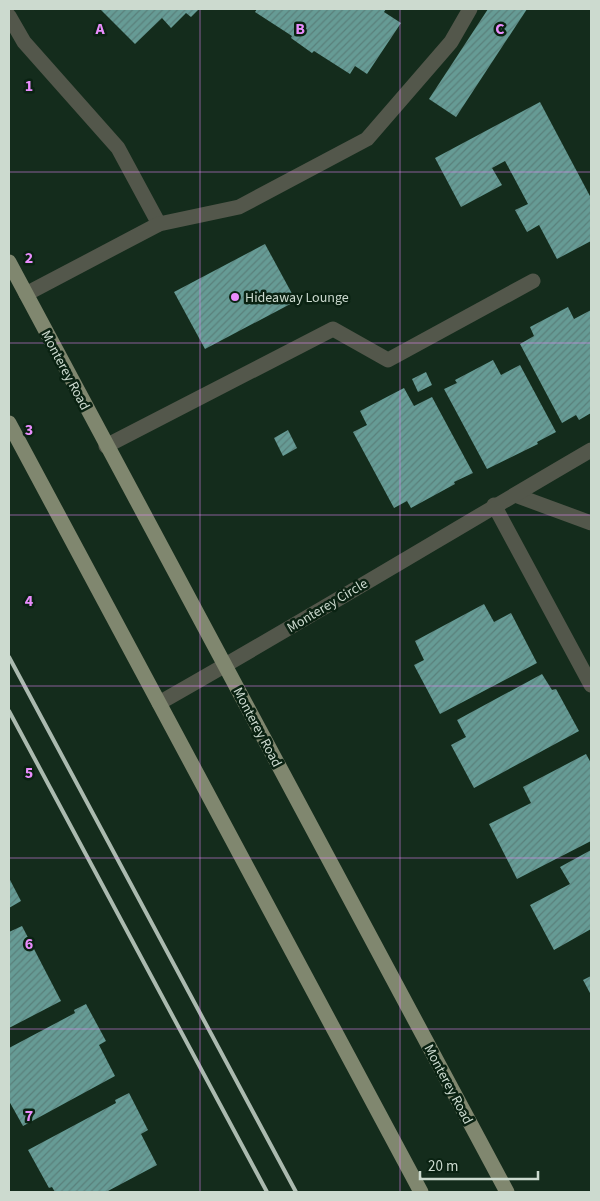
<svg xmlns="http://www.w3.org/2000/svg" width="600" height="1201" viewBox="0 0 600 1201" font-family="'Source Sans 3',sans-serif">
<defs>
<pattern id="building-hatch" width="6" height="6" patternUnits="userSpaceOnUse" patternTransform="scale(1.25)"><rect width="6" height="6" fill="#669b95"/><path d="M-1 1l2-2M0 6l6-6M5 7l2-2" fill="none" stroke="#5a807b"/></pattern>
</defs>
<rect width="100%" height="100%" fill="#142c1c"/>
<!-- building -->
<g fill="url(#building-hatch)">
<path d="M 100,9 L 199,9 L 191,17 L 186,13 L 171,28 L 162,18 L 135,44 Z"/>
<path d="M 257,9 L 386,9 L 384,12 L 401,23 L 367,74 L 355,66 L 350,74 L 314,51 L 312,53 L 291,38 L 292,36 L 255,12 Z"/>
<path d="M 488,9 L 527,9 L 456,117 L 429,99 Z"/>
<path d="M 540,102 L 591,198 L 591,241 L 557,259 L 539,225 L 527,232 L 515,210 L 528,204 L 505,161 L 492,168 L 502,185 L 461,207 L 435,158 Z"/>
<path d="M 265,244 L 296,301 L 205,349 L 174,292 Z"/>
<path d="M 568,307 L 574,319 L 591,310 L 591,413 L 579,420 L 576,415 L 562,423 L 520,344 L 534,336 L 530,327 Z"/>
<path d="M 493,360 L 501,375 L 520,365 L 556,432 L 537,442 L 538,444 L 487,469 L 444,389 L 457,383 L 455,380 Z"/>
<path d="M 426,372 L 432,385 L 418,392 L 412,379 Z"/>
<path d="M 404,388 L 414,406 L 432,397 L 473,473 L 454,482 L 455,484 L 411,508 L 407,501 L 394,508 L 353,432 L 367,425 L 360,411 Z"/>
<path d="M 288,430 L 297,448 L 283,456 L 274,438 Z"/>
<path d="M 484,604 L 494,622 L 511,613 L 537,663 L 440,714 L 414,665 L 424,660 L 415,641 Z"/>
<path d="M 542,674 L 552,690 L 556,689 L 579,731 L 474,788 L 451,745 L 466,737 L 457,720 Z"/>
<path d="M 586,754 L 591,763 L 591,841 L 517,879 L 489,824 L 531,803 L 523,787 Z"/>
<path d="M 591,850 L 591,929 L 554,950 L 530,905 L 570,884 L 560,867 Z"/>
<path d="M 9,878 L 21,901 L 9,908 Z"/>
<path d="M 22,926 L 61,1001 L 9,1028 L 9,932 Z"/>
<path d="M 591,976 L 591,995 L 583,980 Z"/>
<path d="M 86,1004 L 106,1041 L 99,1045 L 115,1076 L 23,1126 L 9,1101 L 9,1048 L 75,1013 L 74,1010 Z"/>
<path d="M 129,1093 L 148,1130 L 141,1134 L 157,1165 L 106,1192 L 55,1192 L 52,1187 L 49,1188 L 28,1150 L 116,1103 L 115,1100 Z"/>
</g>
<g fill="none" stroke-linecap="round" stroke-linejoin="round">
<!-- minor -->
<g stroke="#53574b" stroke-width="15">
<path d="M 9,16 L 24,42 L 118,148 L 159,224"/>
<path d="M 26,294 L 159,224 L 239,207 L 367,139 L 451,42 L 470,9"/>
<path d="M 106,446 L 333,329 L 388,360 L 533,281"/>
<path d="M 515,495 L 591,523"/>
<path d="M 494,505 L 591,685"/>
<path d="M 159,703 C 304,621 447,534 591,450"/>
</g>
<!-- major -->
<g stroke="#80876f" stroke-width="15">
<path d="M 9,262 L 507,1192"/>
<path d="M 9,423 L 421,1192"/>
</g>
<!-- rail -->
<g stroke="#abbaaf" stroke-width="4">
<path d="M 9,657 L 296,1192"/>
<path d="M 9,711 L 267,1192"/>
</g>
</g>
<!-- grid -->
<path fill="none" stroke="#ea8dfd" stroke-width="1" stroke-opacity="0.55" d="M 200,9 L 200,1192M 400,9 L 400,1192M 9,172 L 591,172M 9,343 L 591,343M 9,515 L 591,515M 9,686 L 591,686M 9,858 L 591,858M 9,1029 L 591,1029"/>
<!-- markers -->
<circle fill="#ea8dfd" stroke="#0a2212" stroke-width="2" cx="235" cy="297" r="5"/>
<g text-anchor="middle" stroke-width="5" stroke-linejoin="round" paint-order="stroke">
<!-- poi labels -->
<g font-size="14" fill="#ccdacf" stroke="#0a2212" text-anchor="start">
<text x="245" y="302">Hideaway Lounge</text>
</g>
<!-- street labels -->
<g font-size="14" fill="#ccdacf" stroke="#0a2212">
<text transform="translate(66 370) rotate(62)" y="5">Monterey Road</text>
<text transform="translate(327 605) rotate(-31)" y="5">Monterey Circle</text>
<text transform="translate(258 727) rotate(62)" y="5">Monterey Road</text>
<text transform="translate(449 1084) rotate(62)" y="5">Monterey Road</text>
</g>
</g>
<g font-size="16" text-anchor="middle" font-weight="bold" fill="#ea8dfd" stroke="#0a2212" stroke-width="5" stroke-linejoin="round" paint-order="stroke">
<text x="100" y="34">A</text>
<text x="300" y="34">B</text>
<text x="500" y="34">C</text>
<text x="29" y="91">1</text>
<text x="29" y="263">2</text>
<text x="29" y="435">3</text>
<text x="29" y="606">4</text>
<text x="29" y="778">5</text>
<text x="29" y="949">6</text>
<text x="29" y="1121">7</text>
</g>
<!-- border -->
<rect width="600" height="1201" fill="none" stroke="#ccdacf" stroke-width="20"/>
<!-- scale -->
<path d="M420 1171v8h118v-8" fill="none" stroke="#ccdacf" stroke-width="2.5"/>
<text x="428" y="1171" font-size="15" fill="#ccdacf" stroke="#0a2212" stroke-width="4" paint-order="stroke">20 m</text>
</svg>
